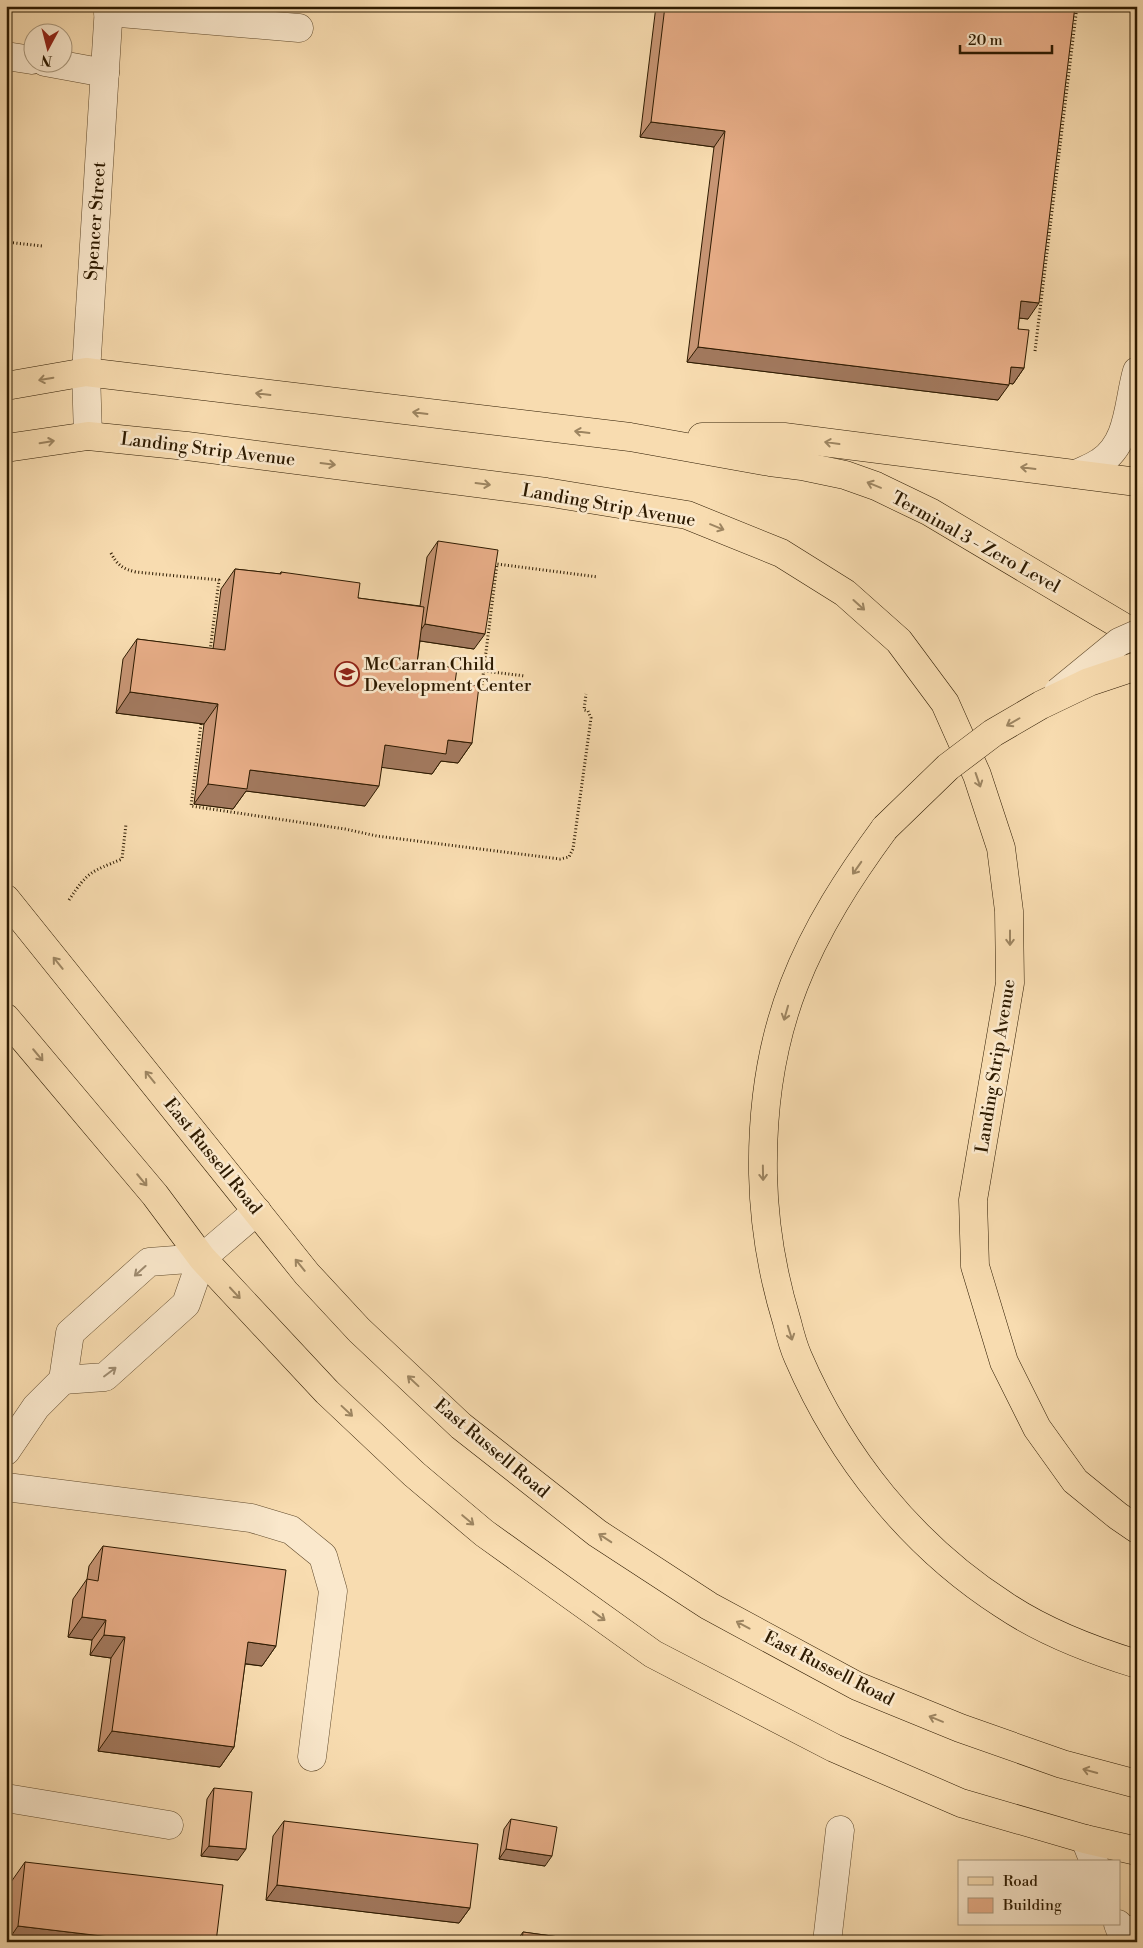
<svg xmlns="http://www.w3.org/2000/svg" width="1143" height="1948" viewBox="0 0 1143 1948" font-family="'Libre Bodoni',serif">
<rect width="100%" height="100%" fill="#f8dcb0"/>
<filter id="stains"><feTurbulence type="fractalNoise" baseFrequency=".004" numOctaves="4"/><feColorMatrix values="0 0 0 0 .2 0 0 0 0 .09 0 0 0 0 .02 0 0 0 .5 -.17"/></filter>
<radialGradient id="worn" r=".72"><stop offset=".6" stop-color="#630" stop-opacity="0"/><stop offset="1" stop-color="#630" stop-opacity=".3"/></radialGradient>
<g fill="none" stroke-linecap="round" stroke-linejoin="round">
<defs>
<g id="minor">
<path d="M 108,12 L 299,28"/>
<path d="M 6,56 L 32,60"/>
<path d="M 45,62 L 105,73"/>
<path d="M 88,436 L 86,372 L 109,6"/>
<path d="M 1076,474 C 1084,470 1093,467 1100,462 C 1130,443 1128,401 1137,371"/>
<path d="M 63,1380 L 105,1377 L 186,1304 L 202,1258 L 257,1211"/>
<path d="M 6,1451 L 36,1407 L 63,1380 L 70,1333 L 149,1262 L 202,1258"/>
<path d="M 6,1487 L 251,1518 L 291,1530 L 323,1556 L 333,1591 L 312,1757"/>
<path d="M 6,1798 L 169,1825"/>
<path d="M 1085,1839 L 1094,1862"/>
<path d="M 1118,1924 L 1124,1940 L 1137,1928"/>
<path d="M 827,1942 L 840,1830"/>
</g>
<g id="major">
<path d="M 6,386 L 86,372 L 630,437 L 770,462 L 802,466 L 845,475 L 876,486 L 930,512 L 1137,635"/>
<path d="M 702,437 L 784,437 L 1137,482"/>
<path d="M 6,448 L 88,436 L 187,446 L 546,492 L 687,515 L 781,553 L 845,593 L 899,641 L 945,703 L 977,775 L 1001,848 L 1009,911 L 1010,983 L 973,1200 L 975,1266 L 1004,1362 L 1037,1428 L 1075,1481 L 1118,1516 L 1137,1529"/>
<path d="M 885,828 C 849,877 816,928 794,985 C 771,1044 762,1111 763,1174 C 764,1225 772,1273 787,1322 C 790,1334 793,1346 798,1357 C 841,1457 912,1546 1004,1605 C 1044,1632 1091,1650 1137,1664"/>
<path d="M 6,899 L 307,1274 L 359,1330 L 461,1426 L 597,1533 L 709,1606 L 857,1686 L 960,1728 L 1062,1764 L 1137,1784"/>
<path d="M 6,1018 L 155,1195 L 202,1258 L 327,1392 L 414,1474 L 484,1533 L 653,1654 L 834,1748 L 961,1803 L 1085,1839 L 1137,1851"/>
</g>
</defs>
<!-- minor casing -->
<use href="#minor" stroke="#604a2c" stroke-width="29"/>
<!-- major casing -->
<use href="#major" stroke="#2d1a00" stroke-width="29"/>
<!-- path -->
<g stroke="#2d1a00" stroke-width="3" stroke-dasharray="1 2.5" stroke-linecap="butt">
<path d="M 6,242 L 42,246"/>
<path d="M 1035,351 L 1077,6"/>
<path d="M 111,553 C 117,565 123,569 136,572 L 219,580 L 210,651"/>
<path d="M 484,671 L 525,676"/>
<path d="M 481,692 L 497,564 L 598,577"/>
<path d="M 201,724 L 191,806 L 345,829 L 377,836 L 560,859 L 569,857 L 573,849 L 591,718 L 588,711 L 584,710 L 586,694"/>
<path d="M 69,900 C 88,871 91,872 122,859 L 126,824"/>
</g>
<!-- minor -->
<use href="#minor" stroke="#fae8cc" stroke-width="28"/>
<!-- major -->
<use href="#major" stroke="#f8dcb0" stroke-width="28"/>
<defs>
<path id="minor-bridge" d="M 1058,692 L 1119,642 L 1137,634"/>
<path id="major-bridge" d="M 885,828 L 948,767 L 993,733 L 1041,705 L 1089,682 L 1137,666"/>
</defs>
<!-- minor-bridge casing -->
<use href="#minor-bridge" stroke="#604a2c" stroke-width="29" stroke-linecap="butt"/>
<!-- major-bridge casing -->
<use href="#major-bridge" stroke="#2d1a00" stroke-width="29" stroke-linecap="butt"/>
<!-- minor-bridge -->
<use href="#minor-bridge" stroke="#fae8cc" stroke-width="28"/>
<!-- major-bridge -->
<use href="#major-bridge" stroke="#f8dcb0" stroke-width="28"/>
</g>
<!-- wall -->
<g fill="#c79574" stroke="#2d1a00">
<path d="M 656,6 L 1075,6 L 1028,319 L 1019,318 L 1018,329 L 1024,368 L 1013,384 L 1009,383 L 998,400 L 687,362 L 714,147 L 640,137 Z"/>
<path d="M 438,541 L 474,649 L 420,641 L 417,663 L 455,683 L 472,743 L 458,763 L 441,761 L 432,774 L 382,767 L 365,806 L 246,791 L 233,809 L 194,804 L 204,724 L 116,713 L 123,659 L 137,639 L 213,649 L 221,589 L 235,569 L 280,574 L 281,572 L 358,598 L 420,606 L 427,557 Z"/>
<path d="M 103,1546 L 276,1646 L 262,1666 L 245,1664 L 234,1747 L 220,1767 L 98,1751 L 111,1658 L 90,1655 L 92,1640 L 68,1637 L 73,1599 L 87,1579 L 89,1566 Z"/>
<path d="M 214,1788 L 238,1860 L 201,1856 L 207,1799 Z"/>
<path d="M 511,1819 L 545,1866 L 499,1859 L 504,1829 Z"/>
<path d="M 284,1821 L 470,1908 L 459,1923 L 266,1900 L 273,1836 Z"/>
<path d="M 25,1862 L 216,1942 L 6,1942 L 6,1923 L 11,1882 Z"/>
<path d="M 523,1932 L 595,1942 L 516,1942 Z"/>
</g>
<!-- shaded-wall -->
<g fill="#a2795e" stroke="#2d1a00">
<path d="M 651,122 L 725,131 L 714,147 L 640,137 Z"/>
<path d="M 1021,301 L 1039,303 L 1028,319 L 1010,317 Z"/>
<path d="M 698,347 L 1009,385 L 998,400 L 687,362 Z"/>
<path d="M 1011,367 L 1024,368 L 1013,384 L 1000,382 Z"/>
<path d="M 425,624 L 485,634 L 474,649 L 414,640 Z"/>
<path d="M 130,692 L 218,704 L 204,724 L 116,713 Z"/>
<path d="M 448,740 L 472,743 L 458,763 L 441,761 L 432,774 L 371,766 L 385,745 Z"/>
<path d="M 250,770 L 379,786 L 365,806 L 246,791 L 233,809 L 194,804 L 208,784 Z"/>
<path d="M 82,1617 L 106,1620 L 92,1640 L 68,1637 Z"/>
<path d="M 104,1635 L 125,1637 L 111,1658 L 90,1655 Z"/>
<path d="M 248,1642 L 276,1646 L 262,1666 L 234,1662 Z"/>
<path d="M 112,1731 L 234,1747 L 220,1767 L 98,1751 Z"/>
<path d="M 209,1846 L 246,1849 L 238,1860 L 201,1856 Z"/>
<path d="M 506,1849 L 552,1856 L 545,1866 L 499,1859 Z"/>
<path d="M 277,1885 L 470,1908 L 459,1923 L 266,1900 Z"/>
<path d="M 18,1926 L 152,1942 L 7,1942 Z"/>
</g>
<!-- building -->
<g fill="#e7ad87" stroke="#2d1a00">
<path d="M 665,6 L 1075,6 L 1039,303 L 1021,301 L 1018,329 L 1029,330 L 1024,368 L 1011,367 L 1009,385 L 698,347 L 725,131 L 651,122 Z"/>
<path d="M 438,541 L 498,550 L 485,634 L 425,624 Z"/>
<path d="M 235,569 L 281,574 L 281,572 L 360,583 L 358,598 L 424,607 L 417,663 L 457,668 L 455,683 L 479,686 L 472,743 L 448,740 L 446,754 L 385,745 L 379,786 L 250,770 L 247,789 L 208,784 L 218,704 L 130,692 L 137,639 L 225,650 Z"/>
<path d="M 103,1546 L 286,1570 L 276,1646 L 248,1642 L 234,1747 L 112,1731 L 125,1637 L 104,1635 L 106,1620 L 82,1617 L 87,1579 L 98,1581 Z"/>
<path d="M 214,1788 L 252,1792 L 246,1849 L 209,1846 Z"/>
<path d="M 511,1819 L 557,1827 L 552,1856 L 506,1849 Z"/>
<path d="M 284,1821 L 478,1844 L 470,1908 L 277,1885 Z"/>
<path d="M 25,1862 L 223,1885 L 216,1942 L 152,1942 L 18,1926 Z"/>
<path d="M 523,1932 L 595,1942 L 522,1942 Z"/>
</g>
<!-- one-way arrows -->
<defs><path id="oneway-shaft" d="M-6 0H5M1.5-3L5.5 0L1.5 3" fill="none" stroke-width="1.6" stroke-linecap="round" stroke-linejoin="round" transform="scale(1.25)"/></defs>
<g stroke="#9d8561">
<use href="#oneway-shaft" transform="translate(46 379) rotate(170)"/>
<use href="#oneway-shaft" transform="translate(263 394) rotate(-173)"/>
<use href="#oneway-shaft" transform="translate(420 413) rotate(-173)"/>
<use href="#oneway-shaft" transform="translate(582 432) rotate(-173)"/>
<use href="#oneway-shaft" transform="translate(47 442) rotate(-9)"/>
<use href="#oneway-shaft" transform="translate(832 443) rotate(-172)"/>
<use href="#oneway-shaft" transform="translate(328 464) rotate(7)"/>
<use href="#oneway-shaft" transform="translate(1028 468) rotate(-173)"/>
<use href="#oneway-shaft" transform="translate(483 484) rotate(7)"/>
<use href="#oneway-shaft" transform="translate(874 485) rotate(-158)"/>
<use href="#oneway-shaft" transform="translate(717 527) rotate(22)"/>
<use href="#oneway-shaft" transform="translate(859 605) rotate(42)"/>
<use href="#oneway-shaft" transform="translate(1013 722) rotate(150)"/>
<use href="#oneway-shaft" transform="translate(978 780) rotate(71)"/>
<use href="#oneway-shaft" transform="translate(857 868) rotate(125)"/>
<use href="#oneway-shaft" transform="translate(1010 938) rotate(90)"/>
<use href="#oneway-shaft" transform="translate(58 963) rotate(-129)"/>
<use href="#oneway-shaft" transform="translate(786 1013) rotate(106)"/>
<use href="#oneway-shaft" transform="translate(38 1055) rotate(50)"/>
<use href="#oneway-shaft" transform="translate(150 1077) rotate(-129)"/>
<use href="#oneway-shaft" transform="translate(763 1173) rotate(89)"/>
<use href="#oneway-shaft" transform="translate(142 1180) rotate(50)"/>
<use href="#oneway-shaft" transform="translate(300 1265) rotate(-129)"/>
<use href="#oneway-shaft" transform="translate(235 1293) rotate(47)"/>
<use href="#oneway-shaft" transform="translate(790 1333) rotate(73)"/>
<use href="#oneway-shaft" transform="translate(413 1381) rotate(-137)"/>
<use href="#oneway-shaft" transform="translate(347 1411) rotate(43)"/>
<use href="#oneway-shaft" transform="translate(468 1520) rotate(40)"/>
<use href="#oneway-shaft" transform="translate(605 1538) rotate(-147)"/>
<use href="#oneway-shaft" transform="translate(599 1616) rotate(36)"/>
<use href="#oneway-shaft" transform="translate(743 1625) rotate(-152)"/>
<use href="#oneway-shaft" transform="translate(936 1719) rotate(-158)"/>
<use href="#oneway-shaft" transform="translate(1090 1771) rotate(-165)"/>
</g>
<g stroke="#9e8b70">
<use href="#oneway-shaft" transform="translate(140 1271) rotate(138)"/>
<use href="#oneway-shaft" transform="translate(110 1372) rotate(-37)"/>
</g>
<!-- icons -->
<defs>
<symbol id="school-ring" viewBox="-11 -11 22 22"><circle r="9.5" fill="#fae8cc" stroke="#8f2418" stroke-width="1.5"/><path d="M0-5L7-2L0 1L-7-2ZM-4 1L0 2.5L4 1V4Q0 6-4 4Z" fill="#8f2418"/></symbol>
</defs>
<g fill-rule="evenodd">
<use href="#school-ring" x="333" y="660" width="28" height="28"/>
</g>
<g text-anchor="middle" stroke-width="5" stroke-linejoin="round" paint-order="stroke">
<!-- street labels -->
<g font-size="18" fill="#2d1a00" stroke="#fae8cc">
<text transform="translate(95 221) rotate(-86)" y="6">Spencer Street</text>
<text transform="translate(208 449) rotate(7)" y="6">Landing Strip Avenue</text>
<text transform="translate(609 505) rotate(10)" y="6">Landing Strip Avenue</text>
<text transform="translate(976 542) rotate(29)" y="6">Terminal 3 - Zero Level</text>
<text transform="translate(995 1066) rotate(-81)" y="6">Landing Strip Avenue</text>
<text transform="translate(213 1156) rotate(51)" y="6">East Russell Road</text>
<text transform="translate(492 1448) rotate(40)" y="6">East Russell Road</text>
<text transform="translate(829 1668) rotate(27)" y="6">East Russell Road</text>
</g>
<!-- poi labels -->
<g font-size="18" fill="#2d1a00" stroke="#fae8cc" text-anchor="start">
<text x="364" y="670">McCarran Child<tspan x="364" dy="21">Development Center</tspan></text>
</g>
</g>
<!-- margin -->
<rect width="1143" height="1948" fill="none" stroke="#f8dcb0" stroke-width="25"/>
<rect x="8" y="8" width="1128" height="1933" fill="none" stroke="#2d1a00" stroke-width="2.5"/>
<rect x="12" y="12" width="1118" height="1923" fill="none" stroke="#2d1a00"/>
<!-- legend -->
<rect x="958" y="1860" width="162" height="65" fill="#fae8cc" stroke="#a8967a"/>
<rect x="968" y="1877" width="25" height="8" fill="#f8dcb0" stroke="#a8967a"/>
<text x="1003" y="1886" font-size="15" fill="#2d1a00">Road</text>
<rect x="968" y="1898" width="25" height="15" fill="#e7ad87" stroke="#a8967a"/>
<text x="1003" y="1910" font-size="15" fill="#2d1a00">Building</text>
<!-- north arrow -->
<g transform="translate(48 48) rotate(187)"><circle r="24" fill="#fae8cc" stroke="#a8967a"/>
<path d="M0-4L9 19L0 12L-9 19Z" fill="#8f2418"/>
<text y="-8" font-size="14" font-weight="bold" text-anchor="middle" fill="#2d1a00">N</text>
</g>
<!-- scale -->
<path d="M960 45v8h92v-8" fill="none" stroke="#2d1a00" stroke-width="2.5"/>
<text x="968" y="45" font-size="15" fill="#2d1a00" stroke="#fae8cc" stroke-width="4" paint-order="stroke">20 m</text>
<rect width="100%" height="100%" filter="url(#stains)"/>
<rect width="100%" height="100%" fill="url(#worn)"/>
</svg>
